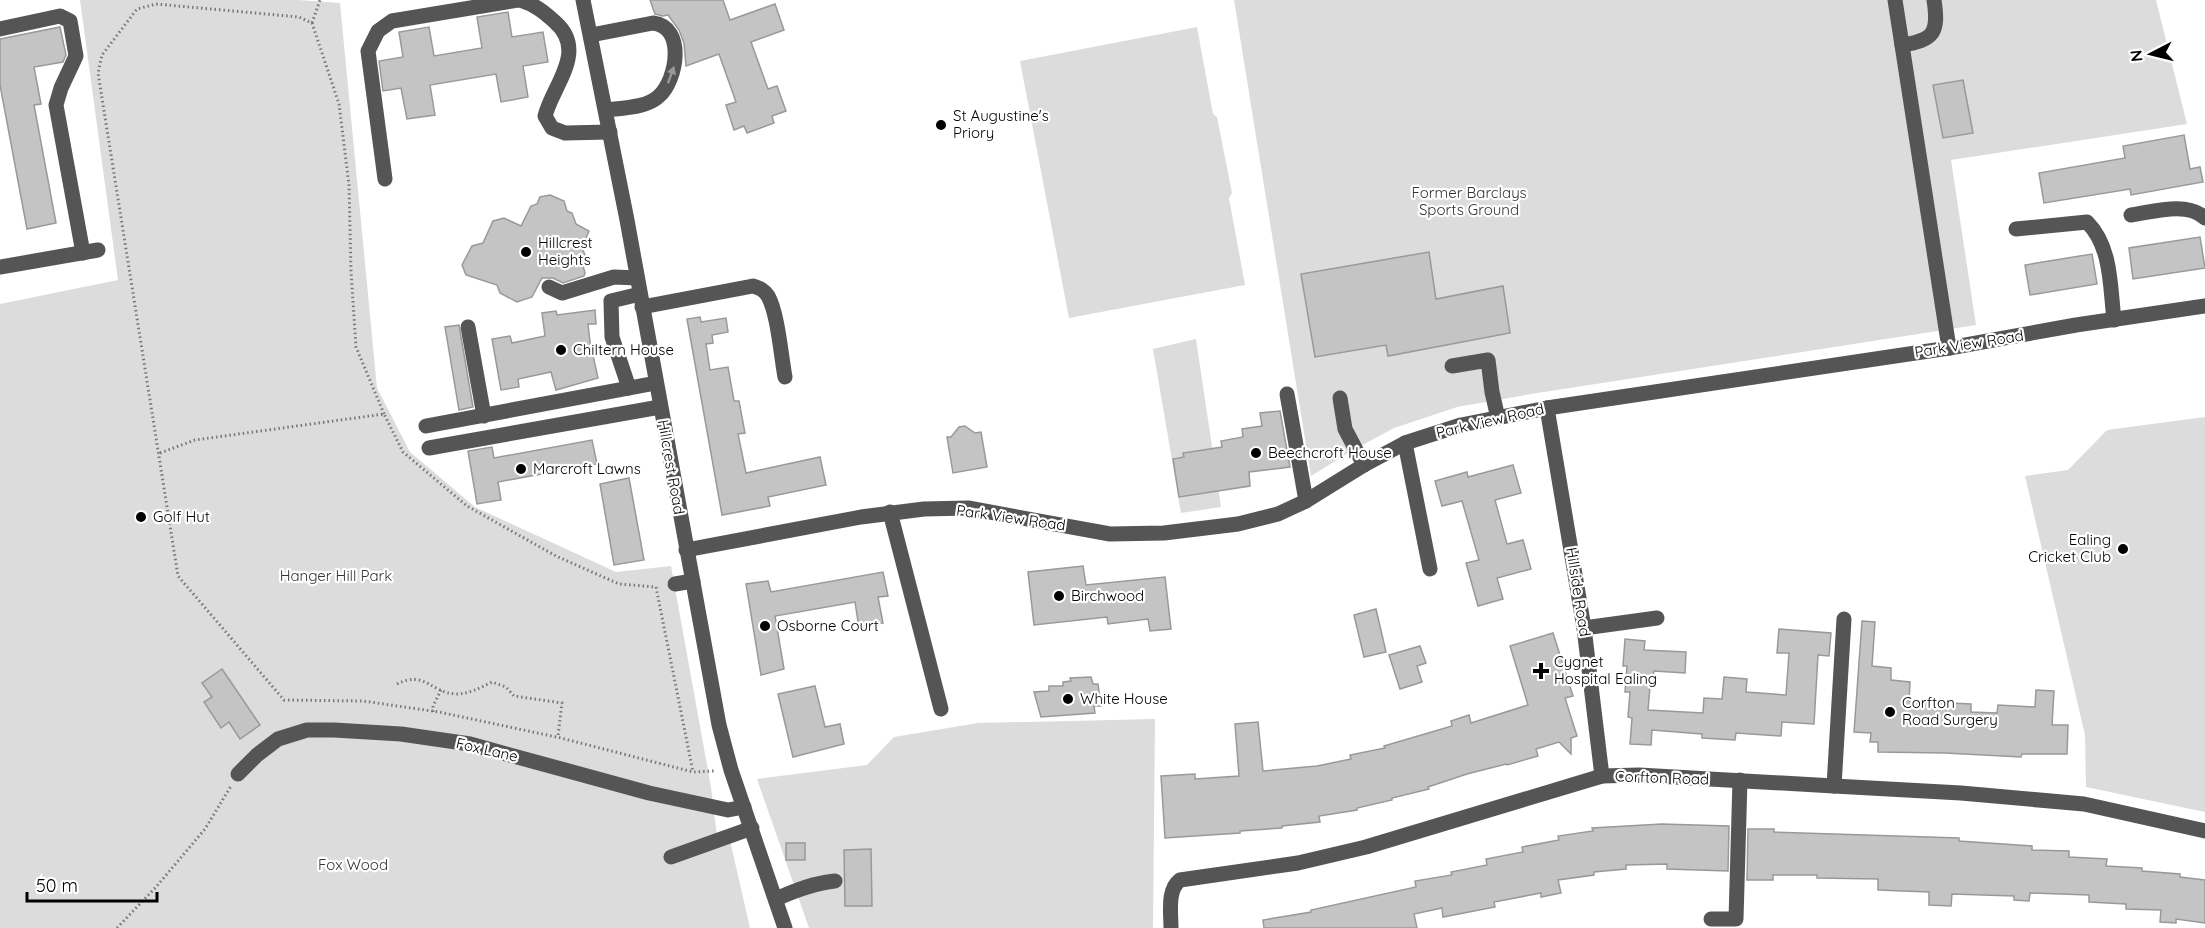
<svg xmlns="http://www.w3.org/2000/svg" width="2205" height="928" viewBox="0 0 2205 928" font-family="Quicksand,sans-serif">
<rect width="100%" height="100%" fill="#fff"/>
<!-- green -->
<g fill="#dcdcdc">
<path d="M 80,0 L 298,0 L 340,3 L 377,388 L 410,452 L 475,507 L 616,572 L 671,566 L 711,787 L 717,836 L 729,836 L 750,928 L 0,928 L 0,304 L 118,280 Z"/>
<path d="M 1234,0 L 2156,0 L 2187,124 L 1951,160 L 1976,325 L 1531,394 L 1457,407 L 1394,428 L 1353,450 L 1311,476 Z"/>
<path d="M 1197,27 L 1213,114 L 1217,117 L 1232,193 L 1229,198 L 1245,285 L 1069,318 L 1020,61 Z"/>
<path d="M 1196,339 L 1221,507 L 1181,513 L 1153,349 Z"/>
<path d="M 2205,417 L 2205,812 L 2086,787 L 2085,735 L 2025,476 L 2068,470 L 2107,430 Z"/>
<path d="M 1155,719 L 1153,928 L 809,928 L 757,779 L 867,765 L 894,737 L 978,723 Z"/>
</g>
<!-- building -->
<g fill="#c4c4c4" stroke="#999" stroke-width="1.5">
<path d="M 650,0 L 723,0 L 730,20 L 775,4 L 784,30 L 751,42 L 768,89 L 777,86 L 786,111 L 772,116 L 774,123 L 747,133 L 744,126 L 734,130 L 726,105 L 736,102 L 719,54 L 686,66 L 684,43 L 679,30 L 668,15 L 663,16 L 655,14 Z"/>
<path d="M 508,12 L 512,37 L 543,32 L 548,62 L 523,66 L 528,97 L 501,102 L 496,74 L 430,85 L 435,115 L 407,119 L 401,88 L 383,91 L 379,61 L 403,57 L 399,32 L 429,27 L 434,56 L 482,48 L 477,17 Z"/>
<path d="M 60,27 L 66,55 L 63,62 L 34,67 L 41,104 L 34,105 L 56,223 L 27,229 L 0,85 L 0,39 Z"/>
<path d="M 1963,80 L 1973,133 L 1943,138 L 1933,85 Z"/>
<path d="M 2184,135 L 2190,169 L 2200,167 L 2203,182 L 2131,195 L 2130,189 L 2044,203 L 2039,173 L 2125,158 L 2123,146 Z"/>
<path d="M 550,195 L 564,201 L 567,211 L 572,213 L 576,224 L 589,231 L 582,248 L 585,255 L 582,262 L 585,273 L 584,276 L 563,283 L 553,278 L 542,278 L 532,297 L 517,302 L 500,293 L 497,285 L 466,275 L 462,265 L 472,246 L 483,243 L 493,221 L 504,218 L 521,226 L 531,206 L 537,204 L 540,197 Z"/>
<path d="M 2200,237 L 2205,268 L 2133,279 L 2129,248 Z"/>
<path d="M 1429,252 L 1436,299 L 1503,286 L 1510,333 L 1388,356 L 1386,345 L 1315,357 L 1301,274 Z"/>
<path d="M 2092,254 L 2097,284 L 2030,295 L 2025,265 Z"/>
<path d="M 595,310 L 596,324 L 588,324 L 590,342 L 598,378 L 556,390 L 551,372 L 518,379 L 519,387 L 501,390 L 492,339 L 510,336 L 512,343 L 545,336 L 542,313 L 556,311 L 557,315 Z"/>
<path d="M 700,317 L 701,322 L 726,318 L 728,332 L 712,335 L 713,343 L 706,344 L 710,370 L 728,367 L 734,401 L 739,401 L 745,433 L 738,434 L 746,473 L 820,457 L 826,485 L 768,497 L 770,506 L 722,515 L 687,319 Z"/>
<path d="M 459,325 L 473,407 L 459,410 L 445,327 Z"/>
<path d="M 1280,411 L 1290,467 L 1249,472 L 1250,486 L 1179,497 L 1173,459 L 1184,457 L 1183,453 L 1222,447 L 1221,441 L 1243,437 L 1242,429 L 1262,426 L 1260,413 Z"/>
<path d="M 965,426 L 975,433 L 981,432 L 987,467 L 953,473 L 947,437 L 951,437 L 959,427 Z"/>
<path d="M 592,440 L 597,464 L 498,482 L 501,500 L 477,504 L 468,451 L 492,447 L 494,458 Z"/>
<path d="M 1513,465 L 1521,493 L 1495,500 L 1507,544 L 1523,540 L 1531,569 L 1497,578 L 1503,599 L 1478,606 L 1466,563 L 1479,560 L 1462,501 L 1442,506 L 1435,481 L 1467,472 L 1468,477 Z"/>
<path d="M 629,478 L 644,560 L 614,565 L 600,484 Z"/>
<path d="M 1083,566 L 1086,585 L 1165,577 L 1171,629 L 1150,631 L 1148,619 L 1108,624 L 1107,617 L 1034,625 L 1028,572 Z"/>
<path d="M 883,572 L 888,596 L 878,597 L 883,623 L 859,628 L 855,602 L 775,616 L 784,669 L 761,675 L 746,584 L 768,581 L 771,592 Z"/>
<path d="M 1376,609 L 1386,652 L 1364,657 L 1354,615 Z"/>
<path d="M 1862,621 L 1875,622 L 1872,666 L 1891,668 L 1891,680 L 1910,682 L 1909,701 L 1971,704 L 1971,712 L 1997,713 L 1998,705 L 2035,707 L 2036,690 L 2054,691 L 2052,725 L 2068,725 L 2067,754 L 2022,754 L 2021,757 L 1945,753 L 1878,752 L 1878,742 L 1870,742 L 1871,733 L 1854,732 Z"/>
<path d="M 1779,629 L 1831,633 L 1829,656 L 1818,655 L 1814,724 L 1782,722 L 1781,736 L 1736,733 L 1735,740 L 1702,738 L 1702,734 L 1652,730 L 1651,745 L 1630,744 L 1632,718 L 1628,717 L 1630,692 L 1625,692 L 1627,666 L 1623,666 L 1625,639 L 1645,641 L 1644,650 L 1686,652 L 1685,673 L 1654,671 L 1653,676 L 1651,675 L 1648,710 L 1703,713 L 1704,698 L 1722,699 L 1724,677 L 1747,679 L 1746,692 L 1786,695 L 1789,653 L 1777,653 Z"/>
<path d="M 1553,633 L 1573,696 L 1565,698 L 1577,736 L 1571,738 L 1571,754 L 1559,742 L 1536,749 L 1538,756 L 1507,765 L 1506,764 L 1467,774 L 1428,787 L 1429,789 L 1392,798 L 1392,800 L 1357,808 L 1357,810 L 1319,816 L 1320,822 L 1282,826 L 1282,828 L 1240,831 L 1240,833 L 1165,838 L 1161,776 L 1195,774 L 1195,779 L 1239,776 L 1235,724 L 1258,722 L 1263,771 L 1317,766 L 1351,759 L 1350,755 L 1385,748 L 1384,746 L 1452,726 L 1451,721 L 1469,715 L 1471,723 L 1528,705 L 1510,646 Z"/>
<path d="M 1420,646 L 1426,663 L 1417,666 L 1422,682 L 1400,689 L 1389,655 Z"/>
<path d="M 222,669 L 260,725 L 240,739 L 229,722 L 221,728 L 204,702 L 212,697 L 202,683 Z"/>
<path d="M 1091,677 L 1093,684 L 1098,684 L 1101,706 L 1094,706 L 1095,713 L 1041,717 L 1034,692 L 1049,691 L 1049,686 L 1063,686 L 1063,682 L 1071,681 L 1070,678 Z"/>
<path d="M 815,686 L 825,727 L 840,724 L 844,744 L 793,757 L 778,694 Z"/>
<path d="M 1662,824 L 1729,826 L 1728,871 L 1667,869 L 1667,864 L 1626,865 L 1626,869 L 1594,872 L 1594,875 L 1558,880 L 1561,893 L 1541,897 L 1541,893 L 1494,902 L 1495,907 L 1443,917 L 1442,908 L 1414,914 L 1417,928 L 1264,928 L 1263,920 L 1311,912 L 1311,910 L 1416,887 L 1415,881 L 1452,875 L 1451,872 L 1487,865 L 1486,859 L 1523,852 L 1522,847 L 1559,840 L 1558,836 L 1593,831 L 1592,828 Z"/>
<path d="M 1748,829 L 1774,829 L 1774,832 L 1959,838 L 1959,841 L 2032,846 L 2032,850 L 2069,851 L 2069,857 L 2107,859 L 2106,866 L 2142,868 L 2142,871 L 2180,874 L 2180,877 L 2205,880 L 2205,923 L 2176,919 L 2176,923 L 2160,922 L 2161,910 L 2126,909 L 2126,904 L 2089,902 L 2089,895 L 2030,893 L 2029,901 L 2014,900 L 2014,896 L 1952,894 L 1951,906 L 1929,905 L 1929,892 L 1878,890 L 1878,879 L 1817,878 L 1817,875 L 1773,875 L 1773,880 L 1747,880 Z"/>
<rect x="786" y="843" width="19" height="17"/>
<path d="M 871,849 L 872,906 L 845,906 L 844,850 Z"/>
</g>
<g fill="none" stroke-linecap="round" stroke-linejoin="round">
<!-- path -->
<g stroke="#777" stroke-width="3" stroke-dasharray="1.5 3" stroke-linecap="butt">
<path d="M 312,23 L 320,0"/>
<path d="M 384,414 L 356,347 L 351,272 L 349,185 L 339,104 L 312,23 L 299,17 L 156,4 L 137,9 L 102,55 L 98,73 L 178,576 L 284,700 L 363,701 L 439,712 L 561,738 L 693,772 L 714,771"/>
<path d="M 160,453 L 195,440 L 384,414 L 403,452 L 467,506 L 556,556 L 619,584 L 656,587 L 693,772"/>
<path d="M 397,684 C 425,670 431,693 456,694 C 469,694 480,688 492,682 L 506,687 L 514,696 L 562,703 L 558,736"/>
<path d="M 433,712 L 433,706 L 441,690"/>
<path d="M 117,928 L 156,887 L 205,829 L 231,786"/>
</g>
<!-- minor -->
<g stroke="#555" stroke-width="15">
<path d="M 520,0 C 535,5 543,11 555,22 C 588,51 553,85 545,116 L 552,128 L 565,133 L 610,132"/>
<path d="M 583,0 L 627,220 L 719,725 L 731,770 L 785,928"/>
<path d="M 1895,0 L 1949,348"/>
<path d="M 0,29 L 60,16 L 70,21 L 76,56 L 61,88 L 56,105 L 83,253"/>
<path d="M 591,35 L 653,23 C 686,27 677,80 659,96 C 647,108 621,108 606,110"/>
<path d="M 1902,45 C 1934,40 1939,33 1934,0"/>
<path d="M 385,179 L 368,51 L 378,31 L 392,21 L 518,0"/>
<path d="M 2131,215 C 2153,212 2187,201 2205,218"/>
<path d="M 2016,229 L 2087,222 C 2112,247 2110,287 2114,320"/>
<path d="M 0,267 L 98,250"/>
<path d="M 549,287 L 562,293 L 614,277 L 637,278"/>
<path d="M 642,307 L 753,286 C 760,288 764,290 768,296 C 778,314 781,356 785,377"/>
<path d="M 468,327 L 484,416"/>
<path d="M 1452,366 L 1488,360 L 1492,392 L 1498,418"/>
<path d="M 629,388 L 612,337 L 611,301 L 640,294"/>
<path d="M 1287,394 L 1306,501"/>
<path d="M 1340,398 L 1345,429 L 1364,465"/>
<path d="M 1547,408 L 1584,628 L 1602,776"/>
<path d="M 426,426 L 656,383"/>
<path d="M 1405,443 L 1430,569"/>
<path d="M 429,448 L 660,407"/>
<path d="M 890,512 L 941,709"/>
<path d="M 686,550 L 861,517 L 924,509 L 968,508 L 1110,534 L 1164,533 L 1238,524 L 1278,514 L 1306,501 L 1364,465 L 1405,443 L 1461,425 L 1547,408 L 1949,348 L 2076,325 L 2205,306"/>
<path d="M 675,584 L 693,581"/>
<path d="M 1584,628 L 1657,618"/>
<path d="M 238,774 L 257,755 L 278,739 L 307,730 L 334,730 L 401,734 L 470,744 L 649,793 L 728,810 L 744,807"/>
<path d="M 1834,786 L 1844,619"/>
<path d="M 671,857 L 752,828"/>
<path d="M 776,899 C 796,890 814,883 835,881"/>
<path d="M 1711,919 L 1736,919 L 1740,780"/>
<path d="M 1171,928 C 1171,912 1167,890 1180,880 L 1298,863 L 1366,847 L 1602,776 L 1639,775 L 1834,786 L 1961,793 L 2084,804 L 2205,831"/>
</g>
</g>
<!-- one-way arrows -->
<defs><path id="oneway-solid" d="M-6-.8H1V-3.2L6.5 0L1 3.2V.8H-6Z" transform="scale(1.5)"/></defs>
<use fill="#999" href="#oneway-solid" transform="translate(671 75) rotate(-70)"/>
<!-- markers -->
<g fill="#000" stroke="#fff" stroke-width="2">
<circle cx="941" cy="125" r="6"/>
<circle cx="526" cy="252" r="6"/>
<circle cx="561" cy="350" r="6"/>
<circle cx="1256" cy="453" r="6"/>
<circle cx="521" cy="469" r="6"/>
<circle cx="141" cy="517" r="6"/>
<circle cx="2123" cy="549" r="6"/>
<circle cx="1059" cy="596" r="6"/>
<circle cx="765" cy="626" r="6"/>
<path d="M1538 662h6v6h6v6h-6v6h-6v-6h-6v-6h6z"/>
<circle cx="1068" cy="699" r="6"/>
<circle cx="1890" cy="712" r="6"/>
</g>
<g text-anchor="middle" stroke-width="4.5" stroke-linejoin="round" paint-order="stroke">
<!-- poi labels -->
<g font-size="15" fill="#000" stroke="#fff" text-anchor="start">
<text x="953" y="121">St Augustine's<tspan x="953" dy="17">Priory</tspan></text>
<text x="538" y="248">Hillcrest<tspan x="538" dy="17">Heights</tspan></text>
<text x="573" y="355">Chiltern House</text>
<text x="1268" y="458">Beechcroft House</text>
<text x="533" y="474">Marcroft Lawns</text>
<text x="153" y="522">Golf Hut</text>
<text x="2111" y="545" text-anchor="end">Ealing<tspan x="2111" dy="17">Cricket Club</tspan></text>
<text x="1071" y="601">Birchwood</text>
<text x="777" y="631">Osborne Court</text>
<text x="1554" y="667">Cygnet<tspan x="1554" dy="17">Hospital Ealing</tspan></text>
<text x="1080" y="704">White House</text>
<text x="1902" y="708">Corfton<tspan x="1902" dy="17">Road Surgery</tspan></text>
</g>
<!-- park labels -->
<g font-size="15" fill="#333" stroke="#fff">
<text x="1469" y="198">Former Barclays<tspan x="1469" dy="17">Sports Ground</tspan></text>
<text x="336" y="581">Hanger Hill Park</text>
<text x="353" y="870">Fox Wood</text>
</g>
<!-- street labels -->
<g font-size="15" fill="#000" stroke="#fff">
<text transform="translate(1969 344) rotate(-9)" y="5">Park View Road</text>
<text transform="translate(1490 421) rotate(-13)" y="5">Park View Road</text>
<text transform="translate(671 467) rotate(80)" y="5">Hillcrest Road</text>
<text transform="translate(1011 518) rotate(8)" y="5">Park View Road</text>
<text transform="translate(1578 592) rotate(81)" y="5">Hillside Road</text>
<text transform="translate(487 750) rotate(13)" y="5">Fox Lane</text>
<text transform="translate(1662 778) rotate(2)" y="5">Corfton Road</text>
</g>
</g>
<!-- north arrow -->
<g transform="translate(2151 54) rotate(263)" stroke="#ffffff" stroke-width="4.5" paint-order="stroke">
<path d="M0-4.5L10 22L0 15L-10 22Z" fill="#000000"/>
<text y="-9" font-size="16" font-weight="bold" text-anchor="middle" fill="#000000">N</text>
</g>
<!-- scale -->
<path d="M27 892v9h130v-9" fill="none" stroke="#000000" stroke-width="3"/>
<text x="36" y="892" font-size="18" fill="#000000" stroke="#ffffff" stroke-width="4.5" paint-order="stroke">50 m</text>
</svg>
